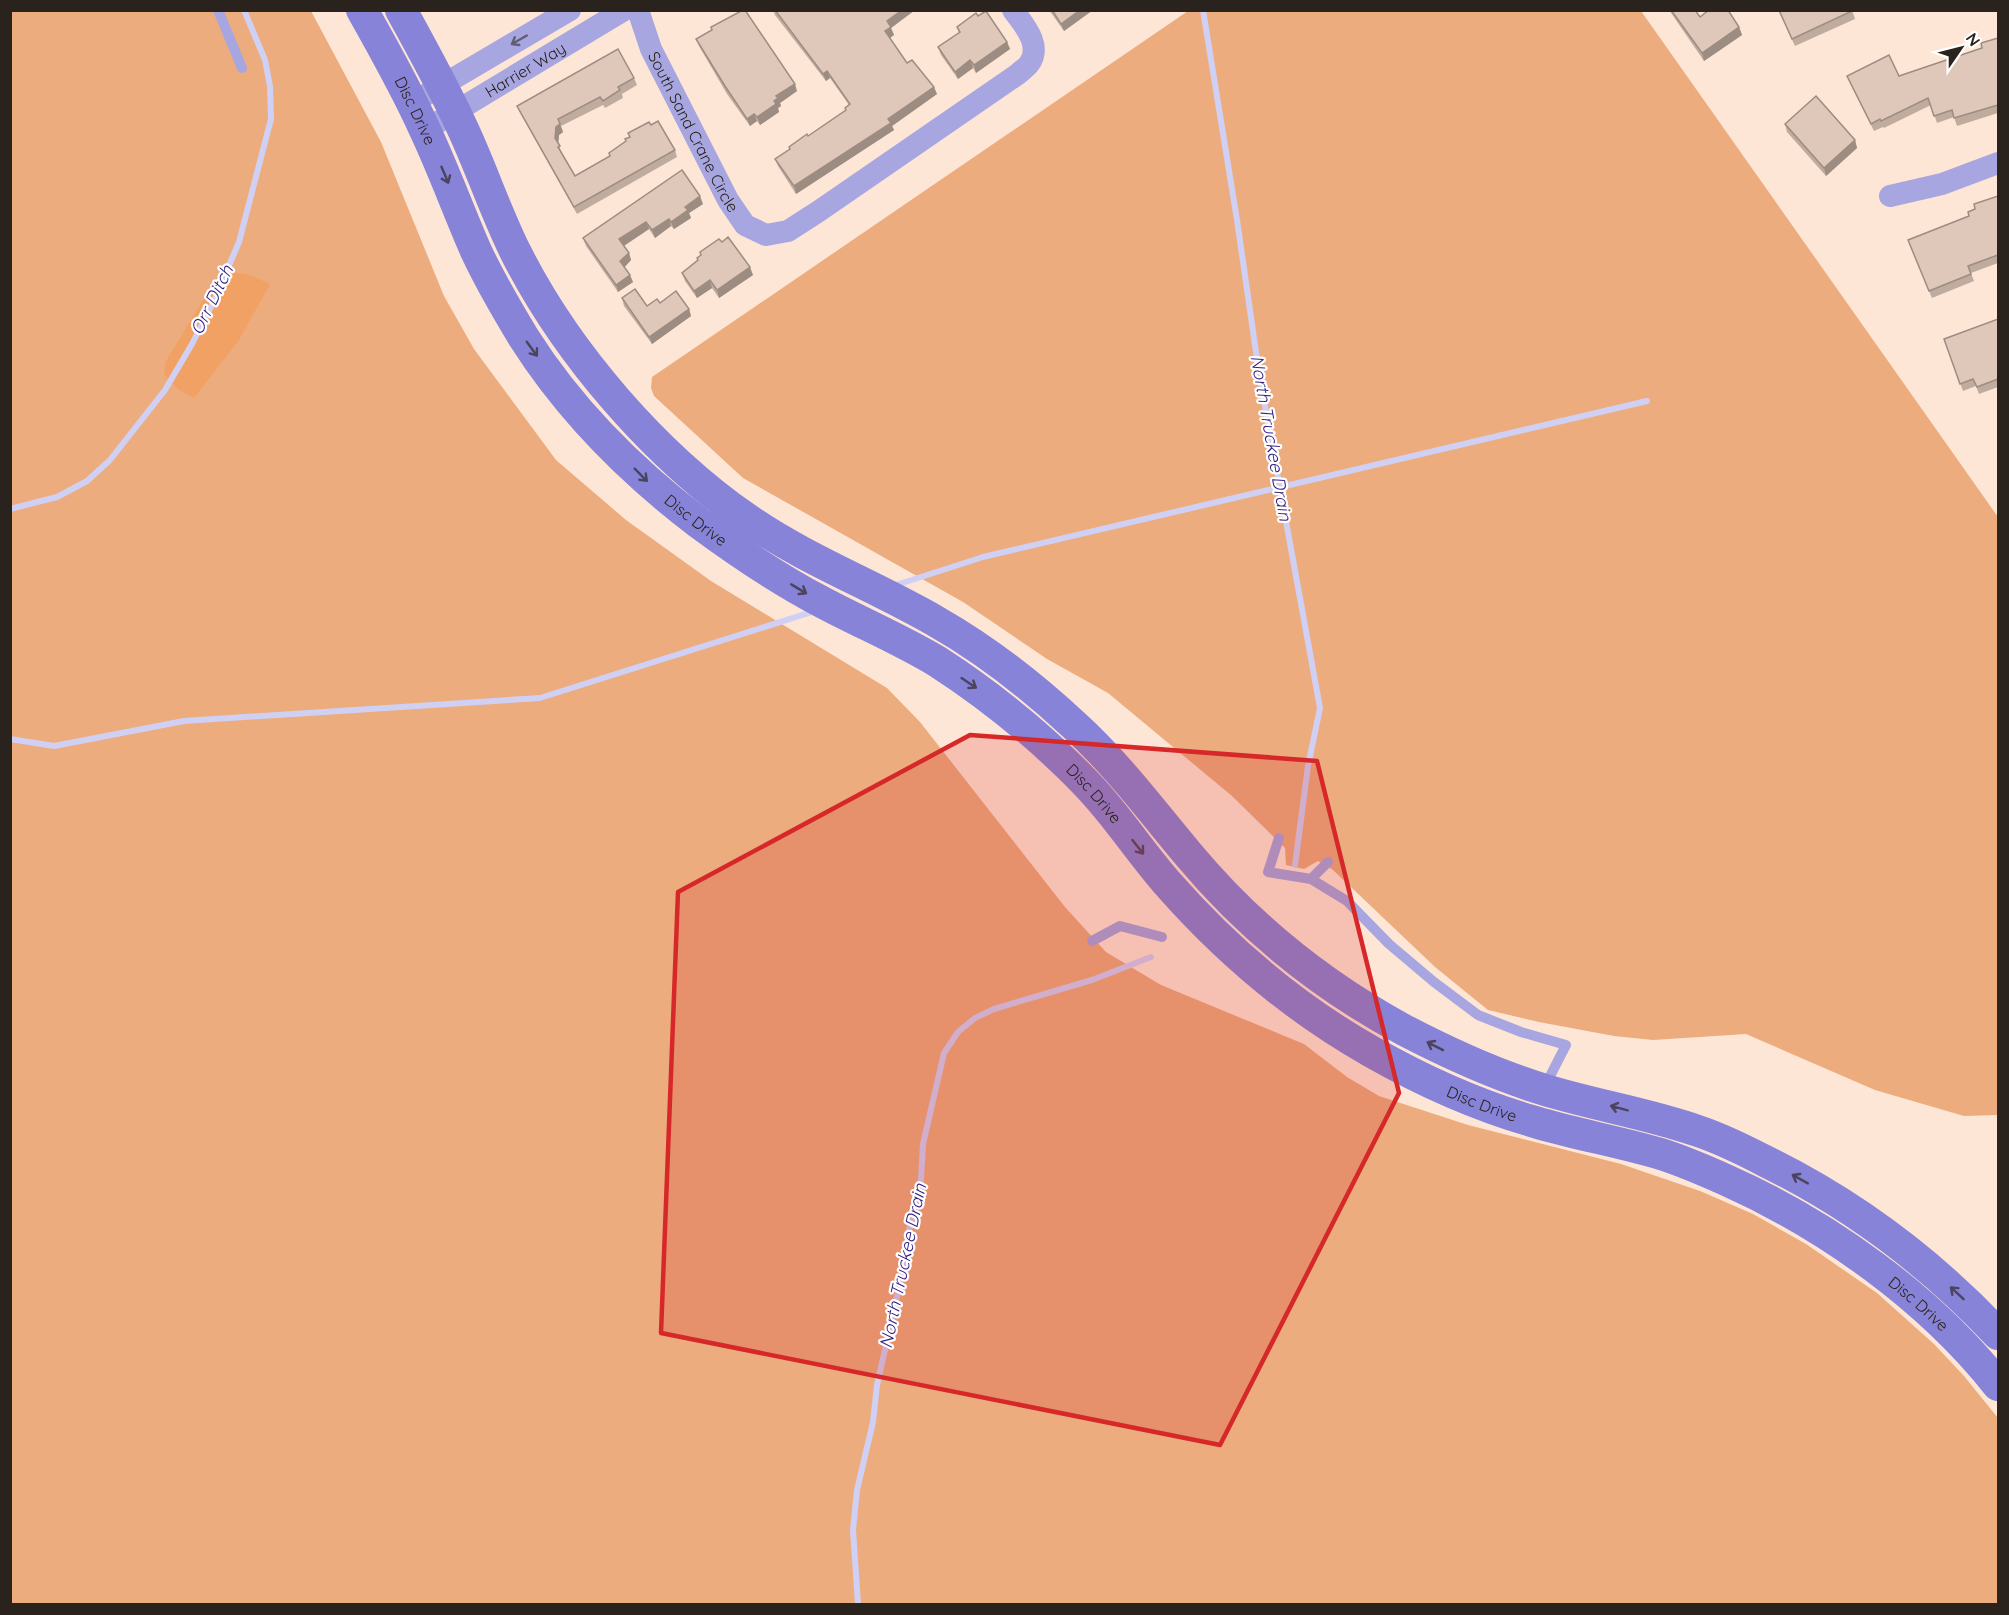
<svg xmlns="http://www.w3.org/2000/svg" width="2009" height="1615" viewBox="0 0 2009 1615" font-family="Quicksand,sans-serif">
<rect width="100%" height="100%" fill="#fee6d6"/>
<!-- green -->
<g fill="#ecac7e">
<path d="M 11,11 L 311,11 L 381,142 L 444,296 L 474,349 L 556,460 L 626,520 L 711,581 L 887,688 L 920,722 L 1065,907 L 1106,952 L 1161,985 L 1304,1044 L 1347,1077 L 1379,1096 L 1468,1125 L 1621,1164 L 1700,1191 L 1753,1214 L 1806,1244 L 1877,1293 L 1934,1344 L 1964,1376 L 1998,1418 L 1998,1604 L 11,1604 Z"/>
<path d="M 1188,11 L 1641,11 L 1998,517 L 1998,1115 L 1964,1116 L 1875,1090 L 1746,1034 L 1653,1040 L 1614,1036 L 1539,1022 L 1488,1010 L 1435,967 L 1333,870 L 1318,861 L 1304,869 L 1286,865 L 1285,848 L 1232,796 L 1108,693 L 1047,659 L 963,602 L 743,478 L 654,396 L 651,388 L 652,377 Z"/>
</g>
<!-- forest -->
<path fill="#f2a164" d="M 231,272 L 250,275 L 270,284 L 239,340 L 194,398 L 179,390 L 164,374 L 166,361 L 209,290 Z"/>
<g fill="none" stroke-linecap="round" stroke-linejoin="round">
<!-- stream -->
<g stroke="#d0d0f4" stroke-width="6">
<path d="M 1203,10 L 1237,220 L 1259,373 L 1320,708 L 1308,766 L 1295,865"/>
<path d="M 10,509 L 57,497 L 87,481 L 110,460 L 165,390 L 192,344 L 213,303 L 239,242 L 271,119 L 270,86 L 265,60 L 244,10"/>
<path d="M 893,586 L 983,557 L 1647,401"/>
<path d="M 10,739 L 54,746 L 184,721 L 540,698 L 815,611"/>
<path d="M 858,1604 L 853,1530 L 857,1490 L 873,1422 L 877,1385 L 901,1279 L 909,1230 L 920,1196 L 923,1144 L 944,1053 L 958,1032 L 975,1018 L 994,1009 L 1092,980 L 1151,957"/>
</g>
<!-- lane -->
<g stroke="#a7a6e0" stroke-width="10">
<path d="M 218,10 L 242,68"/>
<path d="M 1279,838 L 1268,872 L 1311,879 L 1347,901 L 1389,944 L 1434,982 L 1478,1015 L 1521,1032 L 1566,1045 L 1545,1086"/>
<path d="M 1311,879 L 1328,862"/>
<path d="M 1092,941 L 1120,926 L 1162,937"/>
</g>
<!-- street -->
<g stroke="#a7a6e0" stroke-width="22">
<path id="s1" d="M 638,10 L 651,49 L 728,200 L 745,225 L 766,235 L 788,231 L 819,211 L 1018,74 C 1021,71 1027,67 1029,64 C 1043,45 1023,24 1013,10"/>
<path d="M 412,103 L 570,10"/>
<path id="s2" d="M 425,130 L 624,10"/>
<path d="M 1890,196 L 1942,184 L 1998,163"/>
</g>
<!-- secondary -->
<g stroke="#8783d8" stroke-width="32">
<path id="s3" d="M 362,10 C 384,49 406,88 424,128 C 443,168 458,210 476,251 C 490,281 507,310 524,338 C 569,409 632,472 699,523 C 737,551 778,579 820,601 C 859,622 900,639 938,662 C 972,684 1005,709 1035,735 C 1060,757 1085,780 1106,806 C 1127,831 1146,859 1168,884 C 1226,950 1296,1009 1372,1052 C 1423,1081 1479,1106 1535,1122 C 1578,1135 1622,1142 1664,1155 C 1685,1162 1706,1171 1726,1180 C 1827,1225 1929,1298 1998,1385"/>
<path d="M 401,10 C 422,48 443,86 461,125 C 481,167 495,211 516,253 C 567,354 655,455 747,519 C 806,560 875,586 937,622 C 986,650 1032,686 1074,725 C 1117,764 1151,810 1188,854 C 1248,926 1321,985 1404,1030 C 1448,1053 1494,1074 1542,1089 C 1593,1105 1647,1113 1698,1131 C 1722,1139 1744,1150 1767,1162 C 1854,1205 1931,1263 1998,1334"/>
</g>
</g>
<!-- wall -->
<g fill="#c0ac9f">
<path d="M 773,10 L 915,10 L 891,28 L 894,35 L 890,38 L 907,63 L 937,94 L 892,126 L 894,130 L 796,194 L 778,166 L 775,159 L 790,149 L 789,147 L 808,136 L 846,110 L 845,108 L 849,105 L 830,78 L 826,81 L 775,15 Z"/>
<path d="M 1049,10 L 1093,10 L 1064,31 Z"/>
<path d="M 1669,10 L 1695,10 L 1700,17 L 1739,27 L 1742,35 L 1704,61 Z"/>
<path d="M 1778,10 L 1852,10 L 1855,19 L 1795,46 Z"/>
<path d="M 978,16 L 1007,42 L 1010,49 L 976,73 L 973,68 L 958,79 L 941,55 L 938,47 L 959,33 L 957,27 Z"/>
<path d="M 1998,38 L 1998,113 L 1957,126 L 1954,117 L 1937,123 L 1931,105 L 1884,128 L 1883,127 L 1874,131 L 1850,83 L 1847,76 L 1899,76 L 1982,48 Z"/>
<path d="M 696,39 L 797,91 L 780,103 L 781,106 L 778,108 L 779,112 L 760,125 L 757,121 L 750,126 L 727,94 L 699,46 Z"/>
<path d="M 634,78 L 637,85 L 622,94 L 623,98 L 605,108 L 603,105 L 561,126 L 563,132 L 559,135 L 558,143 L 562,154 L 575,176 L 610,156 L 651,125 L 675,150 L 677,157 L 577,214 L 520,113 L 517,106 Z"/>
<path d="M 1785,124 L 1855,140 L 1857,148 L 1826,176 L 1787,132 Z"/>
<path d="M 1998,196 L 1998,263 L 1971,273 L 1974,281 L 1932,298 L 1908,240 L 1969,216 L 1975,209 Z"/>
<path d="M 703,204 L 689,213 L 691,218 L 674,229 L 671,226 L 655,238 L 649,229 L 624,246 L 629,253 L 631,260 L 624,267 L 633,282 L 618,292 L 586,246 L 583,238 Z"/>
<path d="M 722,242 L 753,275 L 719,298 L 712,288 L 697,298 L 685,281 L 682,273 L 698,260 L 701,255 L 700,252 Z"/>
<path d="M 622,298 L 647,306 L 660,303 L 689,309 L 691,316 L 652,344 L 624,306 Z"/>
<path d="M 1998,319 L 1998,387 L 1979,394 L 1976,386 L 1963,391 L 1944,339 Z"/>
</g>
<!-- shaded-wall -->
<g fill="#9c8c82">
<path d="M 902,10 L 915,10 L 891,28 L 894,35 L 888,39 L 885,31 L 887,21 Z"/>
<path d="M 1080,10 L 1093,10 L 1064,31 L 1061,24 Z"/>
<path d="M 1739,27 L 1742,35 L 1704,61 L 1702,53 Z"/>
<path d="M 1007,42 L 1010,49 L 976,73 L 974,65 Z"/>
<path d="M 970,60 L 973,68 L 958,79 L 955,72 Z"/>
<path d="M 827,71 L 830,78 L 826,81 L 823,74 Z"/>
<path d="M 795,84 L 797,91 L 780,103 L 781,106 L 778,108 L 779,112 L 760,125 L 757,117 L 774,101 L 776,96 Z"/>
<path d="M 934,87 L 937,94 L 892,126 L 894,130 L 796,194 L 794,186 Z"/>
<path d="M 754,114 L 757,121 L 750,126 L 747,119 Z"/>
<path d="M 560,124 L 563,132 L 559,135 L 558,146 L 555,138 L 556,127 Z"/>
<path d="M 1855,140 L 1857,148 L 1826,176 L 1824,168 Z"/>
<path d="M 700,196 L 703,204 L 689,213 L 691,218 L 674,229 L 671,222 L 685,207 Z"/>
<path d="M 669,219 L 671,226 L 655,238 L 652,230 Z"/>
<path d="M 646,222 L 649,229 L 622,247 L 619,239 Z"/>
<path d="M 629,253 L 631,260 L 623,269 L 620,261 Z"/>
<path d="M 750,267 L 753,275 L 719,298 L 717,290 Z"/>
<path d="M 630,275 L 633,282 L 618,292 L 616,285 Z"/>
<path d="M 710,280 L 712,288 L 697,298 L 694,291 Z"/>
<path d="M 689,309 L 691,316 L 652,344 L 649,337 Z"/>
</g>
<!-- building -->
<g fill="#dfc8b9" stroke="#9c8c82" stroke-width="1.5">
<path d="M 743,10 L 745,10 L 795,84 L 776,96 L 778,98 L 774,101 L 776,104 L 757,117 L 754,114 L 747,119 L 725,86 L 696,39 L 712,30 L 711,27 Z"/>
<path d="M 775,10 L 902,10 L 887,21 L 891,27 L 885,31 L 907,63 L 912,60 L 934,87 L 888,119 L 891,123 L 794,186 L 775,159 L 790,149 L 789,147 L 807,134 L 808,136 L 846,110 L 845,108 L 850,104 L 827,71 L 823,74 Z"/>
<path d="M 1052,10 L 1080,10 L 1061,24 Z"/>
<path d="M 1671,10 L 1695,10 L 1700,17 L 1709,10 L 1728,10 L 1739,27 L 1702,53 Z"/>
<path d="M 1779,10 L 1852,10 L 1852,11 L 1792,39 Z"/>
<path d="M 986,11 L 1007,42 L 974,65 L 970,60 L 955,72 L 938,47 L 960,32 L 957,27 L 976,13 L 978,16 Z"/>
<path d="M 1998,38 L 1998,105 L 1954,118 L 1952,110 L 1934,116 L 1928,98 L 1881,121 L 1880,119 L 1871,124 L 1847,76 L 1889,55 L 1899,76 L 1982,48 L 1981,43 Z"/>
<path d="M 618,49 L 634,78 L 618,87 L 620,90 L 603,101 L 600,97 L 558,119 L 560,124 L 556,127 L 555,138 L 560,146 L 558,147 L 575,176 L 610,156 L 609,153 L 626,141 L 625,139 L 630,137 L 628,133 L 649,122 L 651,125 L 658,121 L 675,150 L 574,207 L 517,106 Z"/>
<path d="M 1816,96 L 1855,140 L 1824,168 L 1785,124 Z"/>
<path d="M 682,170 L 700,196 L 685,207 L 688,210 L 671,222 L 669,219 L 652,230 L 646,222 L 619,239 L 629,253 L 620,261 L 630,275 L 616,285 L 583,238 Z"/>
<path d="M 1998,196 L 1998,255 L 1968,266 L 1971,274 L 1929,291 L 1908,240 L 1969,216 L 1968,212 L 1975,209 L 1974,204 Z"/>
<path d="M 728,237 L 750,267 L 717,290 L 710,280 L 694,291 L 682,273 L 698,260 L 697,258 L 701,255 L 700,252 L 719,239 L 722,242 Z"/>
<path d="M 635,289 L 647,306 L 657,299 L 660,303 L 676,291 L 689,309 L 649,337 L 622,298 Z"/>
<path d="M 1998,319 L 1998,379 L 1977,387 L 1973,379 L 1960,384 L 1944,339 Z"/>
</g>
<!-- one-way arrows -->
<defs><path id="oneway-shaft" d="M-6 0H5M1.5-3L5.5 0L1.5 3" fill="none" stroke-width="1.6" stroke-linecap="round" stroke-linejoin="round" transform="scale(1.5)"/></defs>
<use stroke="#625d74" href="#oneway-shaft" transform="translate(519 40) rotate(150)"/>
<g stroke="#4b445e">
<use href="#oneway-shaft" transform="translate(445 175) rotate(67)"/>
<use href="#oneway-shaft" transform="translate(532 349) rotate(54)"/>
<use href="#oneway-shaft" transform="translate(641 475) rotate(45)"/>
<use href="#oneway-shaft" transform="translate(799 589) rotate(31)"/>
<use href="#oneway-shaft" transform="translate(969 683) rotate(34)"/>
<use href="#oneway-shaft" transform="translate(1138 847) rotate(52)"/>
<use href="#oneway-shaft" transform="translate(1435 1046) rotate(-153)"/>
<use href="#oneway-shaft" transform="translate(1619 1108) rotate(-165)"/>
<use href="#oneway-shaft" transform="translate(1800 1179) rotate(-151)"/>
<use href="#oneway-shaft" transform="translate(1957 1293) rotate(-137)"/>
</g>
<!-- marked area -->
<path fill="#d62828" fill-opacity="0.2" stroke="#d62828" stroke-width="4.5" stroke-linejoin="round" d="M 970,735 L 1317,761 L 1399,1093 L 1220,1445 L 661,1333 L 678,892 Z"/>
<g text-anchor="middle" stroke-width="4.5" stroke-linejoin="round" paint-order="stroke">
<!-- street labels -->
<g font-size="16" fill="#2a221c" stroke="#fff">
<text dy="6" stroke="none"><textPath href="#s2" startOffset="117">Harrier Way</textPath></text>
<text dy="6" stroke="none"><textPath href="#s3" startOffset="114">Disc Drive</textPath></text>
<text dy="6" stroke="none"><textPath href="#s1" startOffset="134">South Sand Crane Circle</textPath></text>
<text dy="6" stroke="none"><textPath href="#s3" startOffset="618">Disc Drive</textPath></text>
<text dy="6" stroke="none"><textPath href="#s3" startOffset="1104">Disc Drive</textPath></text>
<text dy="6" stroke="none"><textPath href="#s3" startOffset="1608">Disc Drive</textPath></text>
<text dy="6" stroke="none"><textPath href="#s3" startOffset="2094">Disc Drive</textPath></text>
</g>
<!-- water labels -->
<g font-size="18" font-style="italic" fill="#331e80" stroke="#fff">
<text transform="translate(212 300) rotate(-64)" y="6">Orr Ditch</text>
<text transform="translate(1271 438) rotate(80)" y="6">North Truckee Drain</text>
<text transform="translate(903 1266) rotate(-78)" y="6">North Truckee Drain</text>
</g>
</g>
<!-- border -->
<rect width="2009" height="1615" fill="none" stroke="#2a221c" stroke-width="24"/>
<!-- north arrow -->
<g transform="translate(1961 48) rotate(55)" stroke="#ffffff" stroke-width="4.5" paint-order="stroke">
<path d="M0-4.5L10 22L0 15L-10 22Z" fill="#2a221c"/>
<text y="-9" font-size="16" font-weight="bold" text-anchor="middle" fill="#2a221c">N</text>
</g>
</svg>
